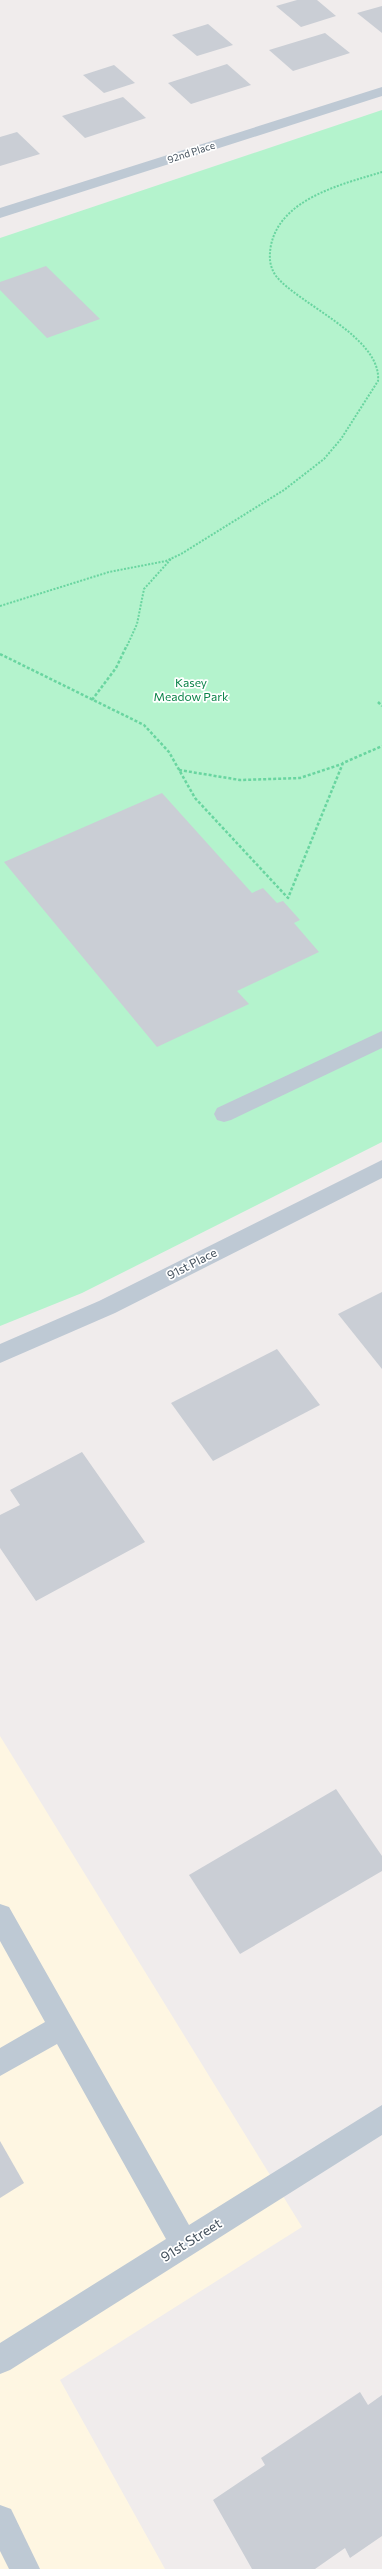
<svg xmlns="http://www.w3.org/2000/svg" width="382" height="2569" viewBox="0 0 382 2569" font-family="Commissioner,sans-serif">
<rect width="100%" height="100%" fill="#f0ecec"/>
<!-- commercial -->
<path fill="#fef6e2" d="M 0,1736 L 302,2227 L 60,2380 L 165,2569 L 0,2569 Z"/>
<!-- green -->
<path fill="#b4f3cd" d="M 382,110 L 382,1142 L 82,1293 L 0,1326 L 0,238 Z"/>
<!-- building -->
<g fill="#caced5">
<path d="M 297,0 L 317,0 L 336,16 L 301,27 L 276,6 Z"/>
<path d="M 382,6 L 382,33 L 357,13 Z"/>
<path d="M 208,24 L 233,45 L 197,56 L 172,35 Z"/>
<path d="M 325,33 L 350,53 L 293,71 L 269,50 Z"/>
<path d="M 227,64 L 251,85 L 191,104 L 168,83 Z"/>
<path d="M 114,65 L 135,83 L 104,93 L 83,75 Z"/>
<path d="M 123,97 L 146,118 L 85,138 L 62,116 Z"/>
<path d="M 17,132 L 40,154 L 0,166 L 0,137 Z"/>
<path d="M 46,266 L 100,319 L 47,338 L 0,290 L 0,282 Z"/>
<path d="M 162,793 L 252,893 L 263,888 L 277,903 L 283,901 L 300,920 L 294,923 L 319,952 L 237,991 L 249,1004 L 157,1047 L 4,862 Z"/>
<path d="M 382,1292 L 382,1369 L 338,1314 Z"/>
<path d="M 277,1349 L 320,1405 L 213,1461 L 171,1403 Z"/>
<path d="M 82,1452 L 145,1542 L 36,1601 L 0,1548 L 0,1515 L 20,1505 L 10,1490 Z"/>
<path d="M 336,1789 L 382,1856 L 382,1871 L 240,1954 L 189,1875 Z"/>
<path d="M 0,2141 L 24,2183 L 0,2198 Z"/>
<path d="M 360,2392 L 368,2405 L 382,2395 L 382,2536 L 350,2558 L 345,2548 L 315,2569 L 252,2569 L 213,2500 L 265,2465 L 261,2458 Z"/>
</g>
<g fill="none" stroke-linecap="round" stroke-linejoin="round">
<!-- path-far1 -->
<g stroke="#69d5a0" stroke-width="2" stroke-dasharray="2 1.5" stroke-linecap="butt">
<path d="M 0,606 L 109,572 L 166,561 L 181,554 L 284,490 L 324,459 L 341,439 L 378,381 C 382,337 298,304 276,276 C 269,266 269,256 271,245 C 281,198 343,184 382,172"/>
<path d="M 127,646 L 137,624 L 144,589 L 171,559"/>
</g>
<!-- path -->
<g stroke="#69d5a0" stroke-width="2.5" stroke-dasharray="3 2" stroke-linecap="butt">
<path d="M 0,654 L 144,725 L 169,752 L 195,798 L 288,898 L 343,763 L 382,746"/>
<path d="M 92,700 L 116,668 L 127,645"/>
<path d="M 378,702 L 382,706"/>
<path d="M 179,770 L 240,780 L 300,778 L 342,764"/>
</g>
<!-- minor -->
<g fill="#bec9d4" fill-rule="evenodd">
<path d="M 382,87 L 382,96 L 0,218 L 0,208 Z"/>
<path d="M 382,1031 L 382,1048 L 231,1120 L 224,1122 L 217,1120 L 214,1114 L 217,1108 Z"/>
<path d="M 382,1160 L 382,1178 L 115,1313 L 0,1363 L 0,1344 L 99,1301 Z"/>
<path d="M 0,1904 L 9,1907 L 189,2225 L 382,2105 L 382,2135 L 10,2370 L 0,2374 L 0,2343 L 166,2239 L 57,2044 L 0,2076 L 0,2048 L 45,2022 L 0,1941 Z"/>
<path d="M 0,2505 L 11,2509 L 40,2569 L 9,2569 L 0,2551 Z"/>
</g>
</g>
<g text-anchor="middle" stroke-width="3.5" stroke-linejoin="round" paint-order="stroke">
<!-- far-street labels -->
<g font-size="10" fill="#43505c" stroke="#fff">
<text transform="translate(191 152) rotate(-18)" y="4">92nd Place</text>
</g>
<!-- park labels -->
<g font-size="12" fill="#0c8449" stroke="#fff">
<text x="191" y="687">Kasey<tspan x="191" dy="14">Meadow Park</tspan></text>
</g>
<!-- street labels -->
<g font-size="12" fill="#43505c" stroke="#fff">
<text transform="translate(192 1264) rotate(-27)" y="4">91st Place</text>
</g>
<!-- near-street labels -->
<g font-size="14" fill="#43505c" stroke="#fff">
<text transform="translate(191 2240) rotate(-32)" y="5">91st Street</text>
</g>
</g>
</svg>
